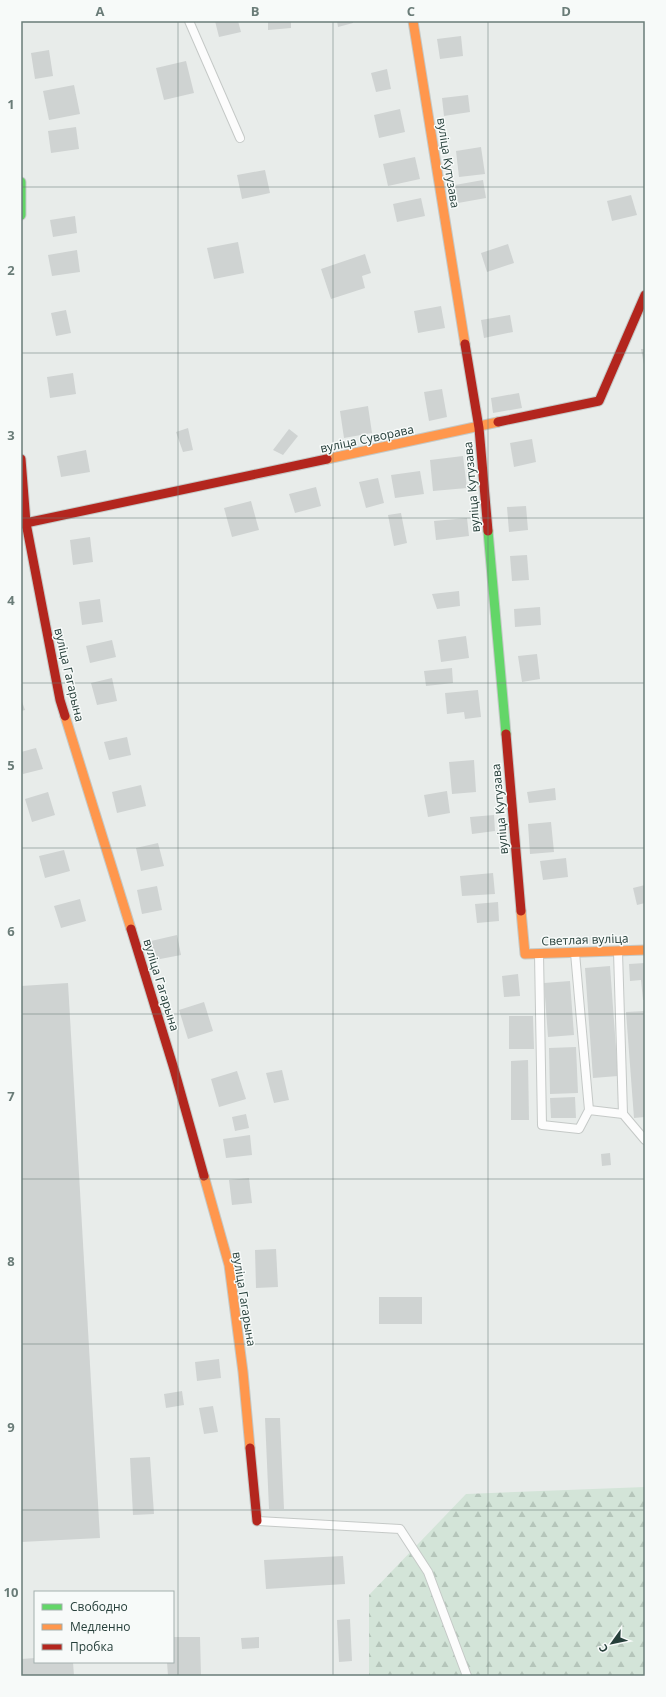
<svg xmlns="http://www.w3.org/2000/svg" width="666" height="1697" viewBox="0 0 666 1697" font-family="'Open Sans',sans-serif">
<defs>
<pattern id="forest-firs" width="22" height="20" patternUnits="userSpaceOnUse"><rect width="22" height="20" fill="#d3e4d8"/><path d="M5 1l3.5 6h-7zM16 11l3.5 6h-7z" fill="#b5c5ba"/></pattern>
</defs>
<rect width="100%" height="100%" fill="#e8ecea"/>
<!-- forest -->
<path fill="url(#forest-firs)" d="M 645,1487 L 645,1676 L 369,1676 L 369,1595 L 466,1494 Z"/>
<!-- building -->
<g fill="#cfd3d2">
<path d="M 215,21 L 238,21 L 241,32 L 219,37 Z"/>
<path d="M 268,21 L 291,21 L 291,28 L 268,30 Z"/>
<path d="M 337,21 L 353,21 L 353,23 L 338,27 Z"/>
<path d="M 461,36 L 463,56 L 440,59 L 437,39 Z"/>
<path d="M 49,50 L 53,76 L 35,79 L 31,53 Z"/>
<path d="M 186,61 L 194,93 L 164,100 L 156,68 Z"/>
<path d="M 387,69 L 391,89 L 376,92 L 371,73 Z"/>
<path d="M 74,85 L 80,114 L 49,120 L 43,91 Z"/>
<path d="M 468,95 L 470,112 L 444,116 L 442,98 Z"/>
<path d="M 400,109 L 405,132 L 379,138 L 374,115 Z"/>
<path d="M 76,127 L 79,149 L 51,153 L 48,131 Z"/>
<path d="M 481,147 L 485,174 L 459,177 L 456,151 Z"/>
<path d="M 415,157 L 420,179 L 388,186 L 383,164 Z"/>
<path d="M 265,170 L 270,193 L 242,199 L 237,175 Z"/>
<path d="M 483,180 L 486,198 L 458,203 L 455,185 Z"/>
<path d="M 631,195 L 637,215 L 612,221 L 607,201 Z"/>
<path d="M 421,198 L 425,216 L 397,222 L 393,204 Z"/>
<path d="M 75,216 L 77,233 L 53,237 L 50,220 Z"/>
<path d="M 238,242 L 244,273 L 214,279 L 207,248 Z"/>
<path d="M 508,244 L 514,263 L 487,272 L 481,253 Z"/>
<path d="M 77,250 L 80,272 L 52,276 L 48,255 Z"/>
<path d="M 365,254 L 371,273 L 362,276 L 365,288 L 331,299 L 321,269 Z"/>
<path d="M 441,306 L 445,328 L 418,333 L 414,311 Z"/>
<path d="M 66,310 L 71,333 L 56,336 L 51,313 Z"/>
<path d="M 510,315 L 513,332 L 484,338 L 481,320 Z"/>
<path d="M 641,349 L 645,349 L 645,364 L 644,365 Z"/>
<path d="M 73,373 L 76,394 L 50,398 L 47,377 Z"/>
<path d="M 442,389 L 447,417 L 429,421 L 424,392 Z"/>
<path d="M 519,393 L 522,408 L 493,413 L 491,398 Z"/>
<path d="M 368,406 L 372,433 L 344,438 L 340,411 Z"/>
<path d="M 188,428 L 193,450 L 183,452 L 176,432 Z"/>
<path d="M 289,429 L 298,436 L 283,455 L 273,450 Z"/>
<path d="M 532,439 L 536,462 L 514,467 L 510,443 Z"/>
<path d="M 86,450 L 90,472 L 61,477 L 57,456 Z"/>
<path d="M 463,456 L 467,488 L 433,491 L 430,460 Z"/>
<path d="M 420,471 L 424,494 L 395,498 L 391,475 Z"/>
<path d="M 378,478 L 384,503 L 366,508 L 359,482 Z"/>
<path d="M 316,487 L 321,506 L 295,513 L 289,494 Z"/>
<path d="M 251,501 L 259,530 L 232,537 L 224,508 Z"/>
<path d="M 526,506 L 528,530 L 509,532 L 507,507 Z"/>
<path d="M 401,513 L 407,543 L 394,546 L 388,515 Z"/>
<path d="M 467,518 L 469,536 L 436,540 L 434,521 Z"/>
<path d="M 90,537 L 93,562 L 73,565 L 70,540 Z"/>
<path d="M 527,555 L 529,580 L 512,581 L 510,556 Z"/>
<path d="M 459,591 L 460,606 L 437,609 L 432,594 Z"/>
<path d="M 100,599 L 103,622 L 82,625 L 79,602 Z"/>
<path d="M 540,607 L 541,625 L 515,627 L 514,609 Z"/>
<path d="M 466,636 L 469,658 L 441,662 L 438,640 Z"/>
<path d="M 112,640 L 116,657 L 90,663 L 86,646 Z"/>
<path d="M 537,654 L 540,679 L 522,682 L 518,656 Z"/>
<path d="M 452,668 L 453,683 L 426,686 L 424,671 Z"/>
<path d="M 112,678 L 117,701 L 97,705 L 91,683 Z"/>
<path d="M 478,690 L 481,717 L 465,719 L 464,712 L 447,714 L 445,693 Z"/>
<path d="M 21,699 L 25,710 L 21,711 Z"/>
<path d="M 127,737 L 131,755 L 109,760 L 104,742 Z"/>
<path d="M 36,748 L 43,769 L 23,774 L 21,767 L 21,752 Z"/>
<path d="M 474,760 L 476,792 L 452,794 L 449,762 Z"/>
<path d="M 141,785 L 146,806 L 117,813 L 112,792 Z"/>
<path d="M 555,788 L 556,800 L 529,803 L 527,792 Z"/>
<path d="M 447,791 L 450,813 L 428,817 L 424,795 Z"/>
<path d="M 48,792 L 55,815 L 32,822 L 25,799 Z"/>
<path d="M 494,815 L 495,831 L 472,834 L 470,817 Z"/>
<path d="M 551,822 L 554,852 L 530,854 L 528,824 Z"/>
<path d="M 158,843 L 164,866 L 141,871 L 136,848 Z"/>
<path d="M 64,850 L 70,871 L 45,878 L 39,856 Z"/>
<path d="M 566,858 L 568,877 L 543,880 L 540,861 Z"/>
<path d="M 493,873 L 495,894 L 462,896 L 460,876 Z"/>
<path d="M 645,885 L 645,903 L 637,905 L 633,888 Z"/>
<path d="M 157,886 L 162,910 L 142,914 L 137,890 Z"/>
<path d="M 80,899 L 86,921 L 61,928 L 54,906 Z"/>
<path d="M 498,902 L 499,921 L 477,923 L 475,904 Z"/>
<path d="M 177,935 L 181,955 L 155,960 L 151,941 Z"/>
<path d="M 645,963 L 645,1000 L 643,1000 L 641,980 L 630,981 L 629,964 Z"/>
<path d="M 610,966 L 618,1076 L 593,1078 L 585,968 Z"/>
<path d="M 518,974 L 520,996 L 504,997 L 502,976 Z"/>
<path d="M 570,981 L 574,1035 L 548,1037 L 544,983 Z"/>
<path d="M 68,983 L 100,1538 L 21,1542 L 21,986 Z"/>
<path d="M 204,1002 L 213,1031 L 188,1039 L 179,1010 Z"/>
<path d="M 645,1011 L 645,1117 L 634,1118 L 626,1012 Z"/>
<path d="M 509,1016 L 533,1016 L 534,1049 L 509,1049 Z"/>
<path d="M 576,1047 L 578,1093 L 550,1094 L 549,1048 Z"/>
<path d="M 528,1060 L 529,1120 L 511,1120 L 511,1061 Z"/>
<path d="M 282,1070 L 289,1100 L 274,1103 L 266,1073 Z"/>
<path d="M 237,1071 L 246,1099 L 219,1107 L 211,1079 Z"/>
<path d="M 575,1097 L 576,1118 L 551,1118 L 550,1098 Z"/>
<path d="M 246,1114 L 249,1128 L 235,1131 L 232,1117 Z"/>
<path d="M 250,1135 L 252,1155 L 226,1158 L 223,1139 Z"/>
<path d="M 610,1153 L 611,1165 L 602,1166 L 601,1154 Z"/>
<path d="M 249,1178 L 252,1203 L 232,1205 L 229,1180 Z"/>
<path d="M 276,1249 L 278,1287 L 256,1288 L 255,1250 Z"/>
<rect x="379" y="1297" width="43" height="27"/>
<path d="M 219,1359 L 221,1378 L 197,1381 L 195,1362 Z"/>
<path d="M 182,1391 L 184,1405 L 166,1408 L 164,1394 Z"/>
<path d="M 213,1406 L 218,1432 L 204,1434 L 199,1408 Z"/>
<path d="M 265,1418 L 280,1418 L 284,1509 L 269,1509 Z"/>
<path d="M 150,1457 L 154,1514 L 133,1515 L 130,1458 Z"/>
<path d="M 343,1556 L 345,1584 L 266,1589 L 264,1560 Z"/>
<path d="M 350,1619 L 352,1661 L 339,1662 L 337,1620 Z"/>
<path d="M 173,1637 L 200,1637 L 201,1676 L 168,1676 L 167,1662 L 173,1662 Z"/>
<path d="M 259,1637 L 259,1648 L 242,1649 L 241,1638 Z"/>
<path d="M 35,1658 L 35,1662 L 73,1662 L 74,1676 L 21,1676 L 21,1659 Z"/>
</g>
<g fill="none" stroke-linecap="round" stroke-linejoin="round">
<defs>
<g id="lane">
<path d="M 189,21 L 240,138"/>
<path d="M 618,952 L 623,1114"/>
<path d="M 575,953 L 589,1110"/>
<path d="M 539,954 L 542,1125 L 579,1129 L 589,1110 L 623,1114 L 645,1140"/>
<path d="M 258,1521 L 400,1529 L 428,1572 L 467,1676"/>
</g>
<g id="fast">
<path d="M 21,182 L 21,215"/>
<path d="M 488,531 L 506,734"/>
</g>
<g id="slow">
<path d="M 413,21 L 465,344"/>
<path d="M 327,459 L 498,422"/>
<path d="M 65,716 L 131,929"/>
<path d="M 521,911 L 525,954 L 645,950"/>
<path d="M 204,1176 L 229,1265 L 243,1372 L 250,1448"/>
</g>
<g id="jam">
<path d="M 465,344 L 479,428 L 488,531"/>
<path d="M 498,422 L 599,401 L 645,295"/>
<path d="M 21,459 L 26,523 L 60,700 L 65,716"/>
<path d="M 21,524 L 327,459"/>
<path d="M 506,734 L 521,911"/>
<path d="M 131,929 L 174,1069 L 204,1176"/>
<path d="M 250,1448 L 257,1521"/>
</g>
</defs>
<!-- lane casing -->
<use href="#lane" stroke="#c5c9c7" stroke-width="10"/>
<!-- fast casing -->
<use href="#fast" stroke="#c4c9c7" stroke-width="11"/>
<!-- slow casing -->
<use href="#slow" stroke="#c4c9c7" stroke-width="11"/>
<!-- jam casing -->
<use href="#jam" stroke="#c4c9c7" stroke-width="11"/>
<!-- lane -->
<use href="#lane" stroke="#fcfcfc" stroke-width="8"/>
<!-- fast -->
<use href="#fast" stroke="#63d668" stroke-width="9"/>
<!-- slow -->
<use href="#slow" stroke="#ff974d" stroke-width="9"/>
<!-- jam -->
<use href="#jam" stroke="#b3261e" stroke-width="9"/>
</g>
<!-- grid -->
<path fill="none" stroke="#6a7c78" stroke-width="1" stroke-opacity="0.55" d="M 178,21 L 178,1676M 333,21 L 333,1676M 488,21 L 488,1676M 21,187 L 645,187M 21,353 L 645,353M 21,518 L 645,518M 21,683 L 645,683M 21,848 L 645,848M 21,1014 L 645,1014M 21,1179 L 645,1179M 21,1344 L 645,1344M 21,1510 L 645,1510"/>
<g text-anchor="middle" stroke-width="3" stroke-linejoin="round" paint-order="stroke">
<!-- street labels -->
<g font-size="12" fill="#263f3a" stroke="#f7faf9">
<text transform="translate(448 163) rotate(81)" y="4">вуліца Кутузава</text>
<text transform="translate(367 439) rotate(-12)" y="4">вуліца Суворава</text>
<text transform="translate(472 487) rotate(-95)" y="4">вуліца Кутузава</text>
<text transform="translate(69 675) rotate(77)" y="4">вуліца Гагарына</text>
<text transform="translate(500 809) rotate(-95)" y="4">вуліца Кутузава</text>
<text transform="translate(585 940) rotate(-2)" y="4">Светлая вуліца</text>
<text transform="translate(161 985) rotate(73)" y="4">вуліца Гагарына</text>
<text transform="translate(244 1299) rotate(81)" y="4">вуліца Гагарына</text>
</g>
</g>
<!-- border -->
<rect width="666" height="1697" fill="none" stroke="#f7faf9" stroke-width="44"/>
<!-- legend -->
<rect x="34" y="1591" width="140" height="72" fill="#f7faf9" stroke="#a3afad"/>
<rect x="42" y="1604" width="20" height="6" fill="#63d668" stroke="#a3afad"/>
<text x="70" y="1611" font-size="12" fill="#263f3a">Свободно</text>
<rect x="42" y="1624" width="20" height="6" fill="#ff974d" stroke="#a3afad"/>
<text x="70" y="1631" font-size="12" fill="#263f3a">Медленно</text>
<rect x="42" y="1644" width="20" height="6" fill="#b3261e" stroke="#a3afad"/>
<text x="70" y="1651" font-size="12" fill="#263f3a">Пробка</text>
<!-- north arrow -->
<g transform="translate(612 1643) rotate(237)" stroke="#f7faf9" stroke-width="3" paint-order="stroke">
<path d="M0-3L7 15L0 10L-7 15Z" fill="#263f3a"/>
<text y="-6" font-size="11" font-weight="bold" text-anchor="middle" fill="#263f3a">С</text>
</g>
<rect x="22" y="22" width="622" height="1653" fill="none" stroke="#6a7c78" stroke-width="1.5"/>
<g font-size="13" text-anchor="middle" font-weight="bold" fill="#6a7c78">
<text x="100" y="16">A</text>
<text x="255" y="16">B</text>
<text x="411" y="16">C</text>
<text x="566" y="16">D</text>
<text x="11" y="109">1</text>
<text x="11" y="275">2</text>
<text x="11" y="440">3</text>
<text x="11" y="605">4</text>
<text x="11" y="770">5</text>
<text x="11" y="936">6</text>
<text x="11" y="1101">7</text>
<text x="11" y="1266">8</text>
<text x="11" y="1432">9</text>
<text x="11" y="1597">10</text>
</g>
</svg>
